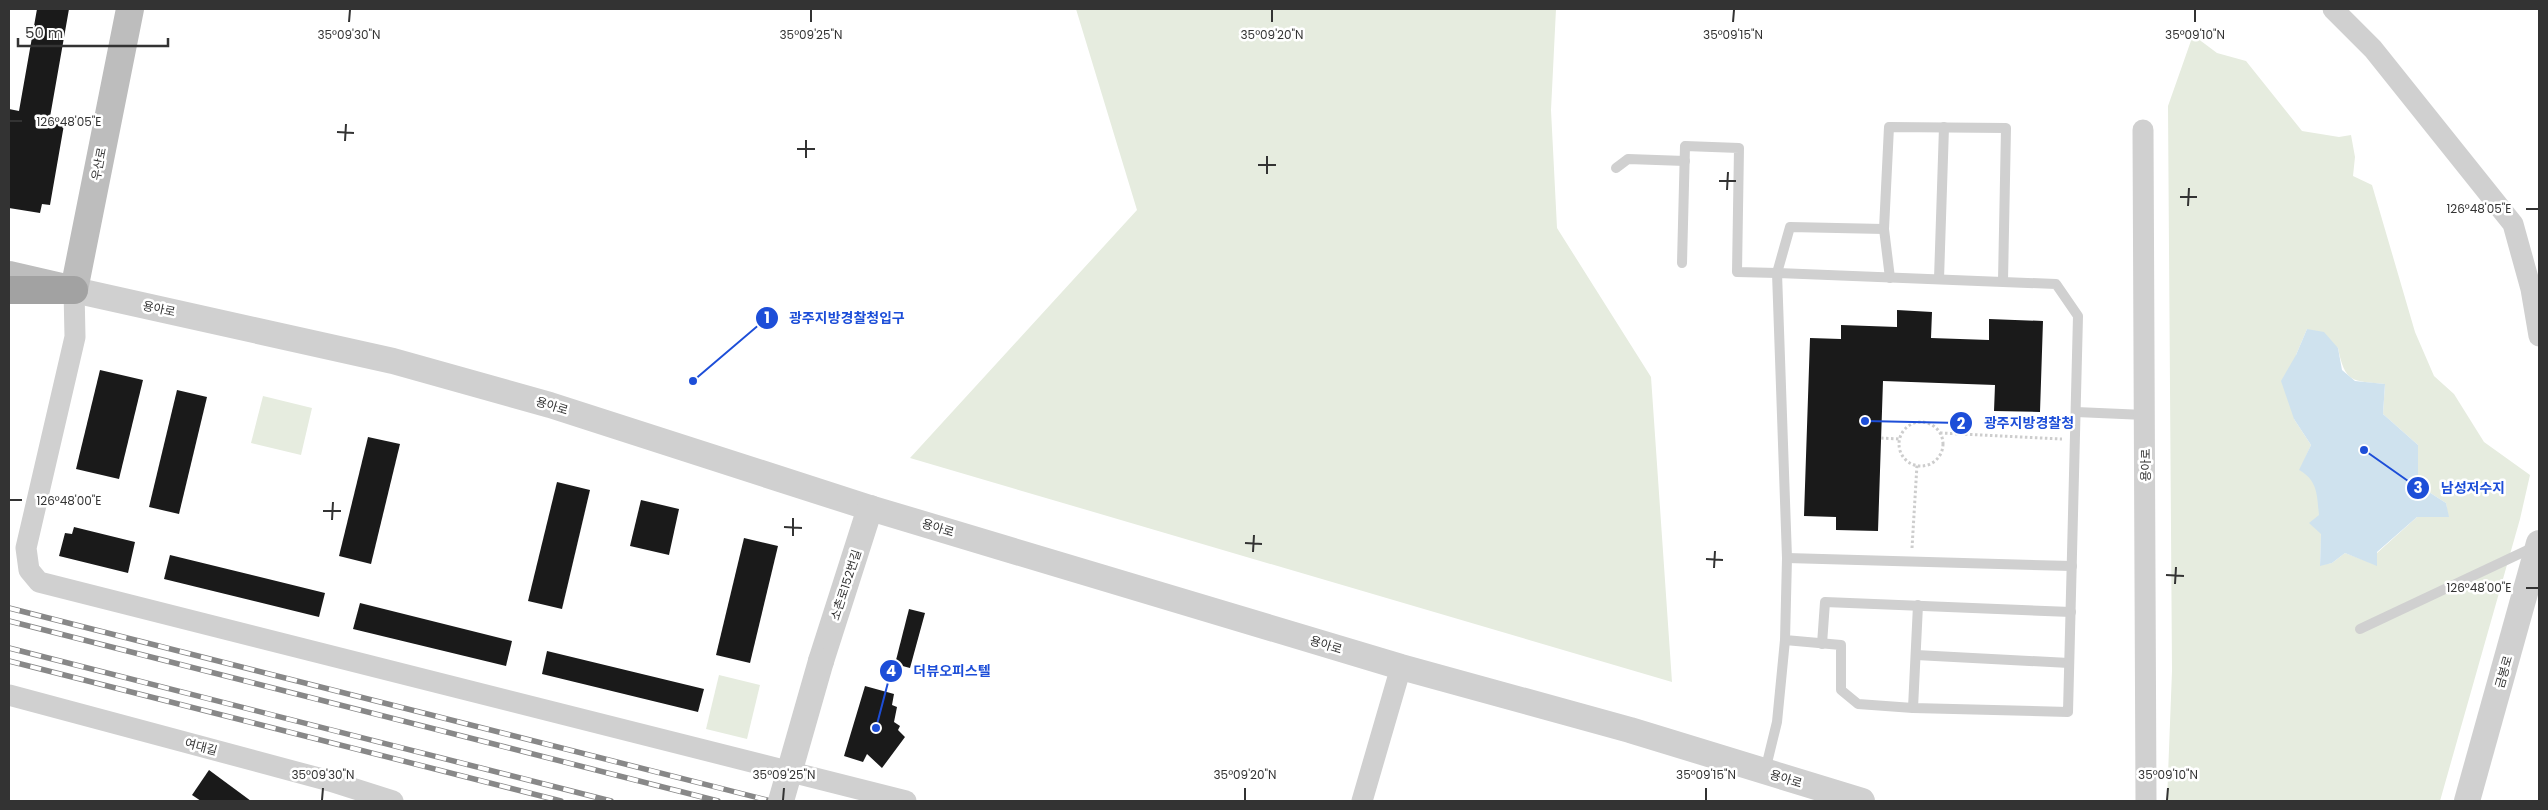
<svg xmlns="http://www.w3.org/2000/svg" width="2548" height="810" viewBox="0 0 2548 810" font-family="Poppins,'Noto Sans KR',sans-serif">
<rect width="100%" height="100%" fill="#fff"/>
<!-- green -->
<g fill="#e6ecdf" fill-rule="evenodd">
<path d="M 1076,9 L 1556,9 L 1551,110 L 1557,228 L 1651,377 L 1672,682 L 910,458 L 1137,210 Z"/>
<path d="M 2193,35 L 2217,53 L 2246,61 L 2302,131 L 2339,137 L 2351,135 L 2355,157 L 2353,176 L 2372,185 L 2415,332 L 2434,376 L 2454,394 L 2484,442 L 2530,475 L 2520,519 L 2440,801 L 2167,801 L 2172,671 L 2168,106 ZM 2307,329 L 2338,348 C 2345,383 2352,381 2385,384 L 2383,414 L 2418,445 L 2418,485 L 2446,503 L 2448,517 L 2417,517 L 2377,553 L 2377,565 L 2345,553 L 2332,563 L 2320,565 C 2321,548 2323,496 2314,483 C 2311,477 2306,473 2300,470 L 2311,445 L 2294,419 L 2296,355 Z"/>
<path d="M 263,396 L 312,408 L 301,455 L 251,443 Z"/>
<path d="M 719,675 L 760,685 L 747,739 L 706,729 Z"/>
</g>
<!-- water -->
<path fill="#cfe2ee" d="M 2307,329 L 2324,332 L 2338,348 L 2342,370 L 2355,381 L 2385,384 L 2383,414 L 2418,445 L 2418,485 L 2446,503 L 2449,517 L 2417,517 L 2377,552 L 2377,566 L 2345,553 L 2332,563 L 2320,566 L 2321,534 L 2309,523 L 2319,515 C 2317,496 2318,480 2299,470 L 2311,445 L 2294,419 L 2281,381 L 2296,355 Z"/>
<!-- building -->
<g fill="#1a1a1a">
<path d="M 37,9 L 69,9 L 50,117 L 65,119 L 50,205 L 42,204 L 40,213 L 9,208 L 9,109 L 19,111 Z"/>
<path d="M 1897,310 L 1932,312 L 1931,338 L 1989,340 L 1989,319 L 2043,321 L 2040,412 L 1994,411 L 1995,385 L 1883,381 L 1878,531 L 1836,530 L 1836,517 L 1804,516 L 1810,338 L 1841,339 L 1841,325 L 1897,327 Z"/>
<path d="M 100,370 L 143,380 L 119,479 L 76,469 Z"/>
<path d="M 177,390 L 207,397 L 179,514 L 149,507 Z"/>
<path d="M 368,437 L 400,444 L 371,564 L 339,556 Z"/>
<path d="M 557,482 L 590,490 L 562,609 L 528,601 Z"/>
<path d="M 641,500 L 679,509 L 669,555 L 630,546 Z"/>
<path d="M 74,527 L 135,542 L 128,573 L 59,556 L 65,533 L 72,534 Z"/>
<path d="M 744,538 L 778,546 L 750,663 L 716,655 Z"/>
<path d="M 170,555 L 325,593 L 319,617 L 164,579 Z"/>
<path d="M 360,603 L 512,641 L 506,666 L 353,629 Z"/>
<path d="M 909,609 L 925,613 L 910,668 L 895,664 Z"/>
<path d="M 547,651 L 704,689 L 698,712 L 542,674 Z"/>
<path d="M 865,686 L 894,694 L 892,705 L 897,707 L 894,722 L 900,726 L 898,730 L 905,737 L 882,768 L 867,754 L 863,762 L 844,756 Z"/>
<path d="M 209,770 L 251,801 L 201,801 L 192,795 Z"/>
</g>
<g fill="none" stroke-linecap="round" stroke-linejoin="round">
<!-- path -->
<g stroke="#cdcdcd" stroke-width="3" stroke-dasharray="2.5 2.5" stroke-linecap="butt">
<circle cx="1921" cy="444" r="22"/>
<path d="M 1940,433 L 2062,439"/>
<path d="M 1881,438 L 1899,439"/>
<path d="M 1912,548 L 1917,465"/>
</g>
<!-- service -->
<g stroke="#d0d0d0" stroke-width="10">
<path d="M 1616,168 L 1628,159 L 1685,161"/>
<path d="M 1682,263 L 1685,146 L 1739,148 L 1737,272 L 1777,273 L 1790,227 L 1884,229"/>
<path d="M 1890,278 L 1884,229 L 1889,127 L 2006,128 L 2003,281"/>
<path d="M 1939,279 L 1944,127"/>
<path d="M 2076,412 L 2145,415"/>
<path d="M 1787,558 L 2072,566"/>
<path d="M 2360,629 L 2534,547"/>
<path d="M 1822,644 L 1825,602 L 2071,612"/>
<path d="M 1916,655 L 2069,663"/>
<path d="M 1913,708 L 1918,605"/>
<path d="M 1765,771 L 1777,722 L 1785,640 L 1787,558 L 1777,273 L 2056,284 L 2078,316 L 2068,712 L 1913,708 L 1858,704 L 1841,690 L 1841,645 L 1785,640"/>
</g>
<!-- minor -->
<g stroke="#d0d0d0" stroke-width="21">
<path d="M 2333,9 L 2373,49 L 2513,224 L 2531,289 L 2539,336"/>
<path d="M 2143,130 L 2146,801"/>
<path d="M 74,290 L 75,337 L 26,548 L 29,570 L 39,582 L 906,801"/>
<path d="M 9,695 L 330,781 L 393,801"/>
<path d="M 1362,801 L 1401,667"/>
</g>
<!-- tertiary -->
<g stroke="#d0d0d0" stroke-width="26">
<path d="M 74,290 L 393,361 L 550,405 L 870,508 L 1401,667 L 1630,730 L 1862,801"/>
<path d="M 821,661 L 870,508"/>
<path d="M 2467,801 L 2539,543"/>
</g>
<!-- secondary -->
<path stroke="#bdbdbd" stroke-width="28" d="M 9,275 L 74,290 L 130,9"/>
<!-- trunk -->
<path stroke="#a2a2a2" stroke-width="28" d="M 9,290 L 74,290"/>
<defs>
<g id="rail">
<path d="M 9,608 L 771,801"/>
<path d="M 9,621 L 718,801"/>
<path d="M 9,648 L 611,801"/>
<path d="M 9,661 L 561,801"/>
</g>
</defs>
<!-- rail casing -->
<use href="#rail" stroke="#888" stroke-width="5.5"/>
<!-- rail -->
<use href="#rail" stroke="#fff" stroke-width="4" stroke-dasharray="11" stroke-linecap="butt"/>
<!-- tertiary-bridge -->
<path stroke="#d0d0d0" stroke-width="26" d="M 781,801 L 821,661"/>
</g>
<!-- ticks -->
<path fill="none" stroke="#333" stroke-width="2" d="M 349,22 L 350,10M 811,22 L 811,10M 1272,22 L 1272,10M 1733,22 L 1734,10M 2195,22 L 2195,10M 10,121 L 22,121M 337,132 L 354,133M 345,141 L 346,124M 797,149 L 815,149M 806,158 L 806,140M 1258,165 L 1276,165M 1267,174 L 1267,156M 1719,181 L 1736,181M 1727,190 L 1728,172M 2180,197 L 2197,197M 2188,206 L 2189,188M 2526,209 L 2538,209M 10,500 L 22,500M 323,511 L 341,511M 332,520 L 333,502M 784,527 L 802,528M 793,536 L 793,518M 1245,543 L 1262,544M 1253,552 L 1254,535M 1706,559 L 1723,560M 1714,568 L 1715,551M 2166,575 L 2184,576M 2175,584 L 2176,567M 2526,588 L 2538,588M 322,800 L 323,788M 783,800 L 784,788M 1245,800 L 1245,788M 1706,800 L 1706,788M 2167,800 L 2168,788"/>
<g text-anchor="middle" stroke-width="5" stroke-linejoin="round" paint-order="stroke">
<!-- street labels -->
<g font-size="12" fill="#333" stroke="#fff">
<text transform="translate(99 164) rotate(-79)" y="4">우산로</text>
<text transform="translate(159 309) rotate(12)" y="4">용아로</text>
<text transform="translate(552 406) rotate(17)" y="4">용아로</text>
<text transform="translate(2146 465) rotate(-90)" y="4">용아로</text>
<text transform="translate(938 528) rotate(17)" y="4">용아로</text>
<text transform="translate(846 585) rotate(-72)" y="4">소촌로152번길</text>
<text transform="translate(1326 645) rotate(17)" y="4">용아로</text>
<text transform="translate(2504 672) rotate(-74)" y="4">금봉로</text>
<text transform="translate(201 747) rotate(15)" y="4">여대길</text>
<text transform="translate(1786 779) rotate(17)" y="4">용아로</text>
</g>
</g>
<g font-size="12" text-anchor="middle" fill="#333" stroke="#fff" stroke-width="5" stroke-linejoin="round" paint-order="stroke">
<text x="349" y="39">35°09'30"N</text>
<text x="811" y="39">35°09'25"N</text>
<text x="1272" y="39">35°09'20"N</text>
<text x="1733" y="39">35°09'15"N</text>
<text x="2195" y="39">35°09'10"N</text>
<text x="69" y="126">126°48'05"E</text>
<text x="2479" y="213">126°48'05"E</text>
<text x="69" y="505">126°48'00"E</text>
<text x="2479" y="592">126°48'00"E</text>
<text x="323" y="779">35°09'30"N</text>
<text x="784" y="779">35°09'25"N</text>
<text x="1245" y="779">35°09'20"N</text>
<text x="1706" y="779">35°09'15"N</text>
<text x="2168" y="779">35°09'10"N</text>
</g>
<!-- callouts -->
<path fill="none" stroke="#1d4ed8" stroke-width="2" d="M693 381L767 318M1865 421L1961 423M2364 450L2418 488M876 728L891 671"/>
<g fill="#1d4ed8" stroke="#fff" stroke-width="2">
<circle cx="693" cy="381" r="5"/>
<circle cx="1865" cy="421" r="5"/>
<circle cx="2364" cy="450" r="5"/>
<circle cx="876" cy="728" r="5"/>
<circle cx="767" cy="318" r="12"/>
<circle cx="1961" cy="423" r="12"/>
<circle cx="2418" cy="488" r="12"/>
<circle cx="891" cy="671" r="12"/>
</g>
<g font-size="15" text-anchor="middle" font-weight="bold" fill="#fff">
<text x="767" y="323">1</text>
<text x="1961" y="429">2</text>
<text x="2418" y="493">3</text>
<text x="891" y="676">4</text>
</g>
<g font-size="14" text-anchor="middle" font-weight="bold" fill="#1d4ed8" stroke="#fff" stroke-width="5" stroke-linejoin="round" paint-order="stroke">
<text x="847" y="323">광주지방경찰청입구</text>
<text x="2029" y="428">광주지방경찰청</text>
<text x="2473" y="493">남성저수지</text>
<text x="952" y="676">더뷰오피스텔</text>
</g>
<!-- border -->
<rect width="2548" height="810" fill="none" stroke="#333333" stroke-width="20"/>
<!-- scale -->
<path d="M18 38v8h150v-8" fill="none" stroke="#333333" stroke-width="2.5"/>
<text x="25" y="38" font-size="15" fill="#333333" stroke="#ffffff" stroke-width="4" paint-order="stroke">50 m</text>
</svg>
